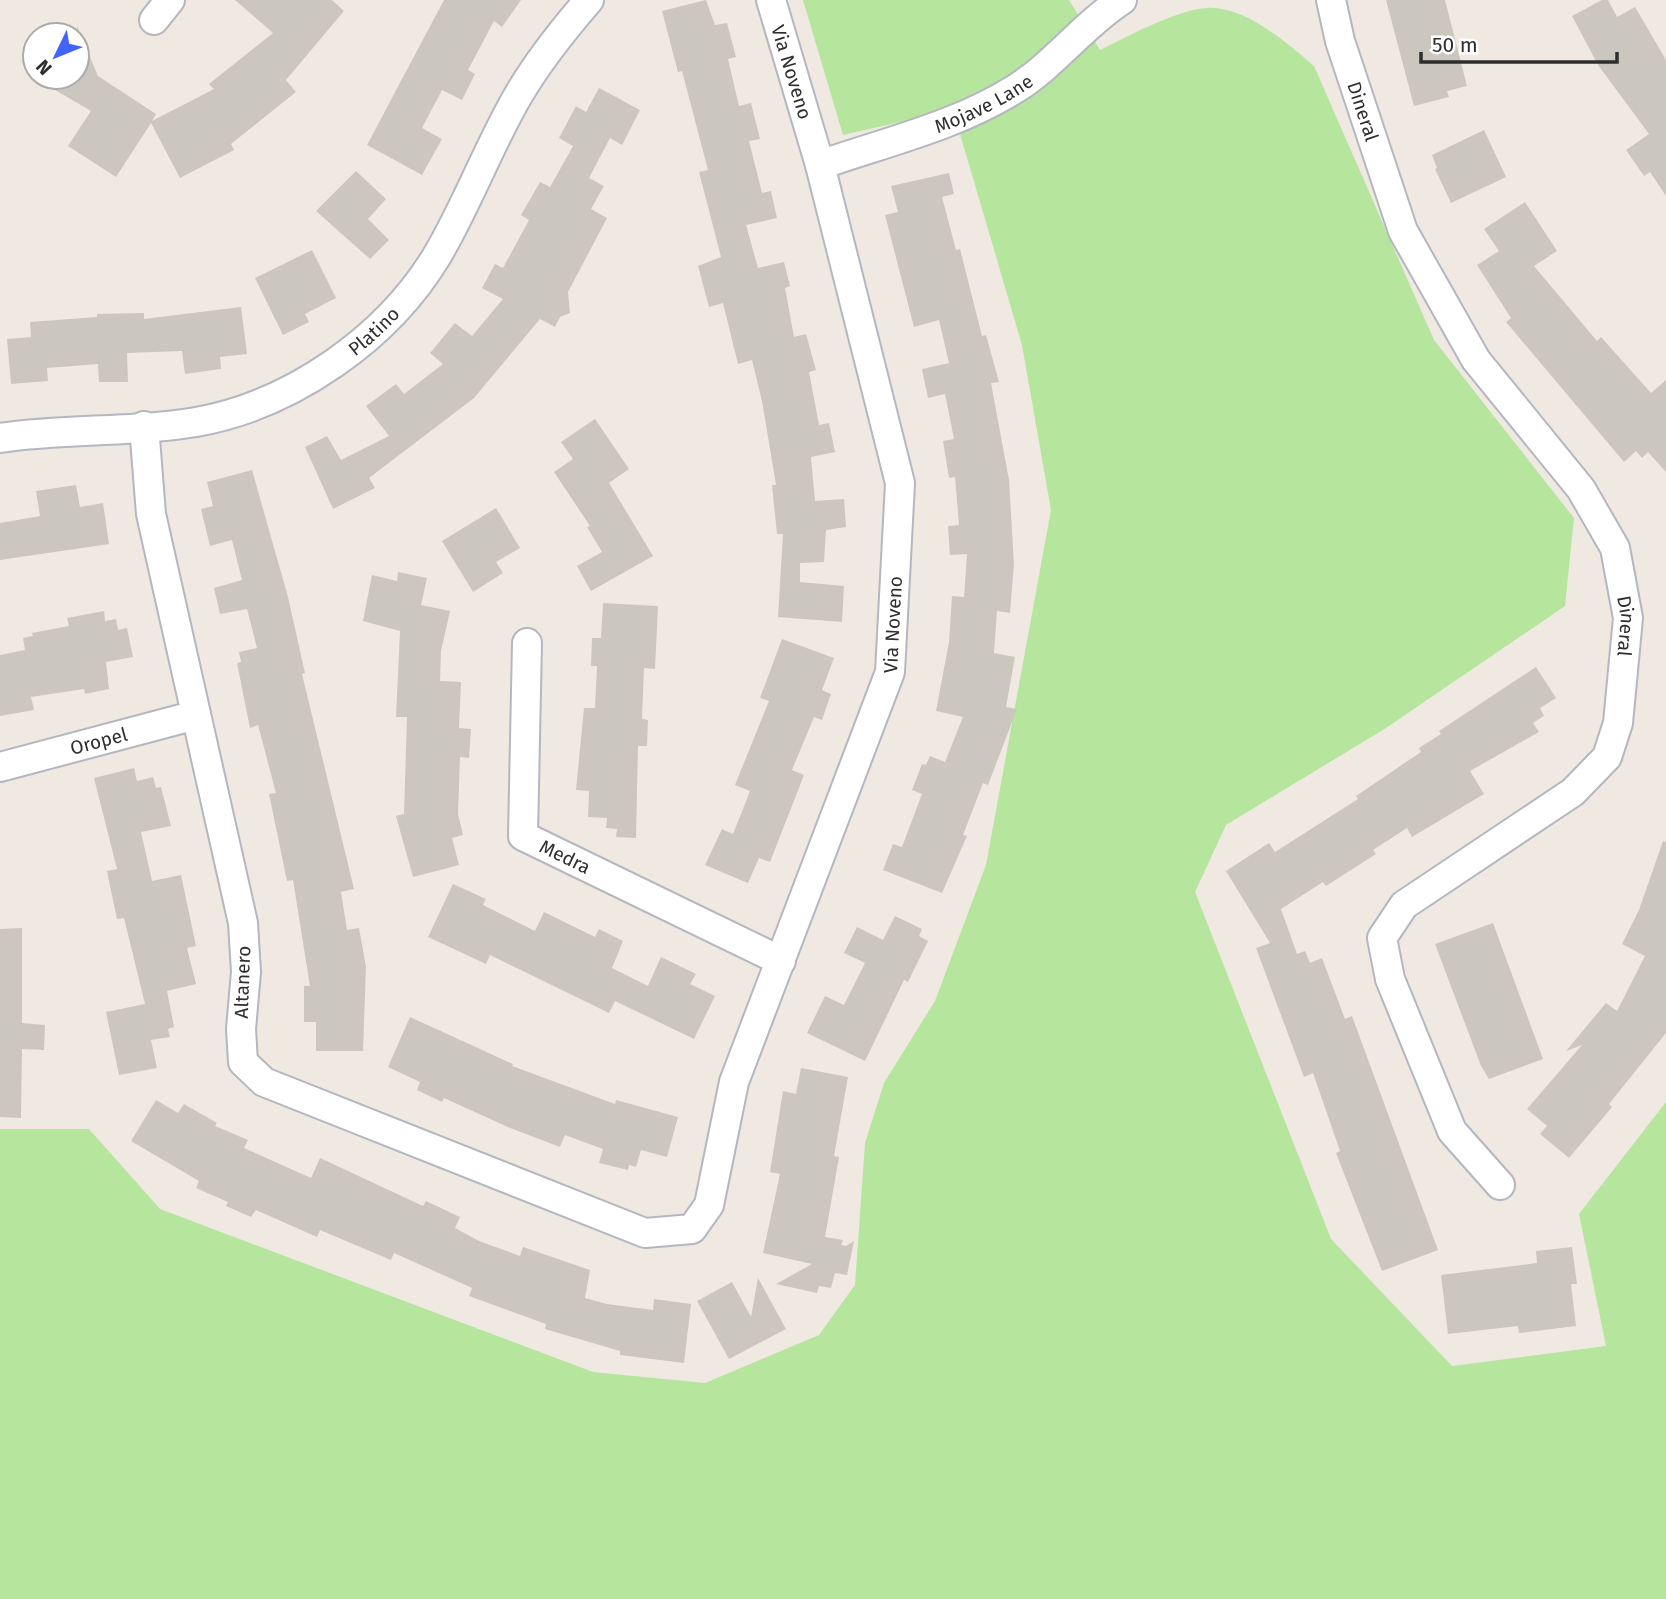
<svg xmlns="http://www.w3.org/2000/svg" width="1666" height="1599" viewBox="0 0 1666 1599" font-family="'Fira Sans',sans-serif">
<rect width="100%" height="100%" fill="#efe9e1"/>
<!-- green -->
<path fill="#b6e59e" d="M 803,0 L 1069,0 L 1100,50 C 1129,36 1174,11 1206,8 C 1244,5 1287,43 1314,66 L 1434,340 L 1574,518 L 1565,606 L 1386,728 L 1226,825 L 1195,892 L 1331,1239 L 1452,1366 L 1606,1346 L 1579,1214 L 1666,1102 L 1666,1599 L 0,1599 L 0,1129 L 89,1129 L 160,1209 L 593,1372 L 705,1383 L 819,1335 L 855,1285 L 865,1143 L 884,1083 L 935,1001 L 986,865 L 1051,510 L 1022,345 L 953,110 L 843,135 Z"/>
<!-- building -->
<g fill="#cbc7bf">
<path d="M 235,0 L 332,0 L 344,11 L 286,80 L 296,92 L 231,144 L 234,150 L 180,178 L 151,123 L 116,177 L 68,146 L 91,111 L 33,77 L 77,77 L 77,26 L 98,76 L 156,114 L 152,121 L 214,89 L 209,84 L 273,33 Z"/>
<path d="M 444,0 L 521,0 L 502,27 L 494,21 L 468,70 L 475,74 L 462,100 L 442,90 L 422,128 L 442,139 L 422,175 L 367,145 Z"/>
<path d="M 706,0 L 715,25 L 727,23 L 736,57 L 728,59 L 739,106 L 751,103 L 760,139 L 749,141 L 762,193 L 771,191 L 777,218 L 746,225 L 758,268 L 784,262 L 790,286 L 785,288 L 794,337 L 806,334 L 816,370 L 809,372 L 819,425 L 829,423 L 835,452 L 811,457 L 815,501 L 844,499 L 846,527 L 826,530 L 824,562 L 800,563 L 800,582 L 844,586 L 842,622 L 778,617 L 783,534 L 777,534 L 772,485 L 776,485 L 762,401 L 752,360 L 738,364 L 723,303 L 709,307 L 698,266 L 721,257 L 699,172 L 708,170 L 682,71 L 678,72 L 662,11 Z"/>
<path d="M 1386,0 L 1445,0 L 1467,86 L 1447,91 L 1449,97 L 1414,106 Z"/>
<path d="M 1602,0 L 1608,0 L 1617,17 L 1635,7 L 1666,60 L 1666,196 L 1650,172 L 1644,176 L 1626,150 L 1649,134 L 1598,65 L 1572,16 Z"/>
<path d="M 599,88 L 640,110 L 622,145 L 610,138 L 589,178 L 604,186 L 591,209 L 607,218 L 568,292 L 570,313 L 560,317 L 555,327 L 540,319 L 474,398 L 369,478 L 375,488 L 333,509 L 305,447 L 327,436 L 341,460 L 389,436 L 366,406 L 396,384 L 404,394 L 443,364 L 430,353 L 455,323 L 472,336 L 503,299 L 482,288 L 495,264 L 503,268 L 529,220 L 521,215 L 540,182 L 550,187 L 573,146 L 559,138 L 576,106 L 586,112 Z"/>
<path d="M 1484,130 L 1506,177 L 1451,203 L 1435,169 L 1437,168 L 1432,155 Z"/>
<path d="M 356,171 L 386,199 L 368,219 L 389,240 L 370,259 L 316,211 Z"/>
<path d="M 949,173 L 954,194 L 942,197 L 956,250 L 960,249 L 982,336 L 986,335 L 999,382 L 991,383 L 1009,480 L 1014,564 L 1010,613 L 997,611 L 994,653 L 1015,657 L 1006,707 L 1017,709 L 988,785 L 983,783 L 963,835 L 967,836 L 942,893 L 883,870 L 893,844 L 902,847 L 922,794 L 912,790 L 922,764 L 926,765 L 930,756 L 945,762 L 963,717 L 936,711 L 949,642 L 952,596 L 964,597 L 967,554 L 950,555 L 948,526 L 959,525 L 955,477 L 949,478 L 943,441 L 954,439 L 945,394 L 928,398 L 922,369 L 949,363 L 939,320 L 914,327 L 885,215 L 898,212 L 891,186 Z"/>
<path d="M 1525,202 L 1557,251 L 1534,266 L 1597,341 L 1601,337 L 1651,393 L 1666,380 L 1666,472 L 1648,452 L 1642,458 L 1636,451 L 1624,462 L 1506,322 L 1511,318 L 1477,265 L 1499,251 L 1484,229 Z"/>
<path d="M 312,250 L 336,298 L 305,314 L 309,322 L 283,335 L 255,278 Z"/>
<path d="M 241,307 L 247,354 L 220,357 L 221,369 L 185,374 L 182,351 L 127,353 L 128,382 L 99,382 L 98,364 L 47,368 L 48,381 L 11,384 L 7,339 L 31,337 L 30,322 L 97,317 L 97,314 L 144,313 L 144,319 Z"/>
<path d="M 595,419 L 629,469 L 609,483 L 653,556 L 591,591 L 577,566 L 602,552 L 587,527 L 590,526 L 554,472 L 573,459 L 561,442 Z"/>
<path d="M 252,470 L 288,597 L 305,673 L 302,674 L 354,889 L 341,892 L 347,930 L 359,928 L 366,967 L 363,1051 L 316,1051 L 316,1022 L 304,1022 L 304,986 L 310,986 L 293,880 L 287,881 L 269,794 L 276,793 L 258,725 L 250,728 L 237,663 L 241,662 L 239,652 L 257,648 L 247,609 L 220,614 L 214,588 L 242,580 L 232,540 L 210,546 L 201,509 L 213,506 L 207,482 Z"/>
<path d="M 76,485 L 80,507 L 103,503 L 109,544 L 0,560 L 0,523 L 40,516 L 36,491 Z"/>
<path d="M 496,508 L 520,548 L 496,562 L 503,573 L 473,592 L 442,541 Z"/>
<path d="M 398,572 L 427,578 L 421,605 L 450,611 L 441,651 L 440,681 L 461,682 L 459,728 L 471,729 L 469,758 L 460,757 L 458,814 L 463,835 L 452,838 L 459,865 L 413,877 L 396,816 L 404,814 L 407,717 L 396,717 L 400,631 L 363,621 L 372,575 L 397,581 Z"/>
<path d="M 603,603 L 658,606 L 655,669 L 644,668 L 642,719 L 648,720 L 647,746 L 638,746 L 636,838 L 616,837 L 617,829 L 606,828 L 607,818 L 588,817 L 589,791 L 576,790 L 584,708 L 595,708 L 597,666 L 591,666 L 592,638 L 601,638 Z"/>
<path d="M 104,611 L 105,621 L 116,619 L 118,630 L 127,628 L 133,657 L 106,662 L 109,689 L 85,694 L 84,689 L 31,697 L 34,710 L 0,716 L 0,655 L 25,650 L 23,638 L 33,636 L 32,633 L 69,626 L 67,618 Z"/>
<path d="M 782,639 L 834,658 L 822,690 L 831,694 L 822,720 L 814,717 L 792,770 L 804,775 L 770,862 L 759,858 L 748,883 L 705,865 L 722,829 L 733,834 L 750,791 L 735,785 L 769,701 L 760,698 Z"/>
<path d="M 1536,667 L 1556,698 L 1540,708 L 1544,716 L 1533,723 L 1539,732 L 1470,771 L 1484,794 L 1412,837 L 1407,828 L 1373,850 L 1376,854 L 1326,886 L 1323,882 L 1281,909 L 1297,954 L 1305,951 L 1310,963 L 1322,958 L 1345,1019 L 1352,1016 L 1438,1250 L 1382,1271 L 1336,1153 L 1340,1151 L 1313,1073 L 1304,1077 L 1256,948 L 1270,943 L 1226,871 L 1269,843 L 1275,852 L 1358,799 L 1356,796 L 1421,752 L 1419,748 L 1441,734 L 1439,731 Z"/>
<path d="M 134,768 L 137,781 L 153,777 L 156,788 L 161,787 L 171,826 L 141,832 L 152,881 L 181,875 L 196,946 L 187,948 L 196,984 L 167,991 L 174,1027 L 168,1029 L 170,1037 L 151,1040 L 157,1068 L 119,1075 L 106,1012 L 145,1004 L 124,918 L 117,919 L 111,891 L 107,871 L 117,869 L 94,778 Z"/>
<path d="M 1663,841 L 1666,842 L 1666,1033 L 1609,1104 L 1612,1107 L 1569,1158 L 1540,1134 L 1547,1126 L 1527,1109 L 1582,1045 L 1566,1051 L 1606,1003 L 1617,1011 L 1645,956 L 1622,944 L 1639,910 Z"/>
<path d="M 453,884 L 486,899 L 483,905 L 535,931 L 544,912 L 595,937 L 599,929 L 623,941 L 612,968 L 648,986 L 661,957 L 696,974 L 690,984 L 715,996 L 694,1039 L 615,1001 L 609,1013 L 490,955 L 486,964 L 428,937 Z"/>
<path d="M 895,916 L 922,929 L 919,936 L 928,941 L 908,982 L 904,980 L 865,1061 L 807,1033 L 825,996 L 844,1005 L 865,963 L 844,953 L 857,927 L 883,940 Z"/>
<path d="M 1493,923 L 1543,1059 L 1489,1079 L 1481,1066 L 1435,944 Z"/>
<path d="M 22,928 L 22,1023 L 45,1025 L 44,1050 L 22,1049 L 21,1118 L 0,1117 L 0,929 Z"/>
<path d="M 410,1017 L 513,1064 L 512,1066 L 615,1104 L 616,1100 L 678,1117 L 667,1157 L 641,1150 L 636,1167 L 629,1165 L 628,1170 L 599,1163 L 603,1149 L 565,1135 L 560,1147 L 510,1128 L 444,1098 L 442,1102 L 417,1090 L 420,1082 L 388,1067 Z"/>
<path d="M 801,1068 L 848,1077 L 834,1156 L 839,1157 L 825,1237 L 843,1240 L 841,1245 L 846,1246 L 854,1241 L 847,1275 L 835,1273 L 831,1288 L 819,1286 L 817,1293 L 776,1284 L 812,1264 L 763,1253 L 780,1174 L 770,1172 L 783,1091 L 796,1094 Z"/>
<path d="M 156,1100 L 178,1113 L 184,1104 L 217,1123 L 215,1126 L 248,1140 L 244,1148 L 311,1178 L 320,1158 L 423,1206 L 426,1201 L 460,1217 L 455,1228 L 479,1241 L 520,1256 L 523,1247 L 590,1270 L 585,1298 L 607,1304 L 653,1310 L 654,1299 L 691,1304 L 684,1363 L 620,1355 L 620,1351 L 545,1329 L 546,1324 L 469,1296 L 472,1288 L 394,1253 L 391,1260 L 320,1230 L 317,1237 L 256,1210 L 251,1217 L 226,1206 L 228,1202 L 196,1188 L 199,1181 L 131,1141 Z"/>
<path d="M 1572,1247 L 1577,1284 L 1571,1284 L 1576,1326 L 1519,1333 L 1518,1326 L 1448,1334 L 1441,1275 L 1537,1263 L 1536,1251 Z"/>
<path d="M 758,1278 L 786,1329 L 729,1359 L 697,1301 L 732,1282 L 751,1317 Z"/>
</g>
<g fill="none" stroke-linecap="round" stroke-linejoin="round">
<defs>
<g id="minor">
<path id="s1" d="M 1331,0 L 1340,41 L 1403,231 L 1476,360 L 1581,489 L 1615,548 L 1628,618 L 1618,723 L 1607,757 L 1573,792 L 1404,905 L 1382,938 L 1390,979 L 1452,1131 L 1500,1185"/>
<path d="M 154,20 L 170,0"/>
<path id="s2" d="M 820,165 C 886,142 956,126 1015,89 C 1054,65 1083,25 1122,0"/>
<path id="s3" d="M 144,426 L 151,514 L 243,923 L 246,972 L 241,1029 L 243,1062 L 264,1082 L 645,1233 L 692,1229 L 709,1205 L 734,1082 L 890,672 L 900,483 L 820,165 L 771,0"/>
<path id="s4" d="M 0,438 C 65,428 131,433 196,422 C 292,405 388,338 438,254 C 468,203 489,145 519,94 C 539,60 563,30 589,0"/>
<path id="s5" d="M 527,643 L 523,836 L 781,961"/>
<path id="s6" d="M 0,767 L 196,715"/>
</g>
</defs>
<!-- minor casing -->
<use href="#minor" stroke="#b4b7c1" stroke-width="32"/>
<!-- minor -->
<use href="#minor" stroke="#fff" stroke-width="28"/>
</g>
<g text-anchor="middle" stroke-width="6" stroke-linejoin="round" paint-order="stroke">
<!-- street labels -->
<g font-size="19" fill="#2e2e2e" stroke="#fff">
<text transform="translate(792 72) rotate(73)" y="7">Via Noveno</text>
<text dy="7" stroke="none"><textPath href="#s2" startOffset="175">Mojave Lane</textPath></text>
<text dy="7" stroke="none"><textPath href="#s1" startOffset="116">Dineral</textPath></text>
<text dy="7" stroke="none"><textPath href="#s4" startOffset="399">Platino</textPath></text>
<text dy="7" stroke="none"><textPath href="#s3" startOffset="1774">Via Noveno</textPath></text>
<text dy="7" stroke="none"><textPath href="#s1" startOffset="704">Dineral</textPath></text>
<text dy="7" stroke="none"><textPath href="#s6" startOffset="102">Oropel</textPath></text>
<text dy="7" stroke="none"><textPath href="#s5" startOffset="240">Medra</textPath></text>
<text transform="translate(242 982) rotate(-88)" y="7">Altanero</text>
</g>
</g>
<!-- north arrow -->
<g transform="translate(56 56) rotate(227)"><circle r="33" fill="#ffffff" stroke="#ababab" stroke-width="2"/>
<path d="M0-5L12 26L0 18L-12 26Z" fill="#4264fb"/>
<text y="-10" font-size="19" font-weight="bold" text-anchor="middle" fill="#2e2e2e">N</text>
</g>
<!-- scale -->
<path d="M1421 52v10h196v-10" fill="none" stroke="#2e2e2e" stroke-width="3.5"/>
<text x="1432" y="52" font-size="21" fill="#2e2e2e" stroke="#ffffff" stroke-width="5" paint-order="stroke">50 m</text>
</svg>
